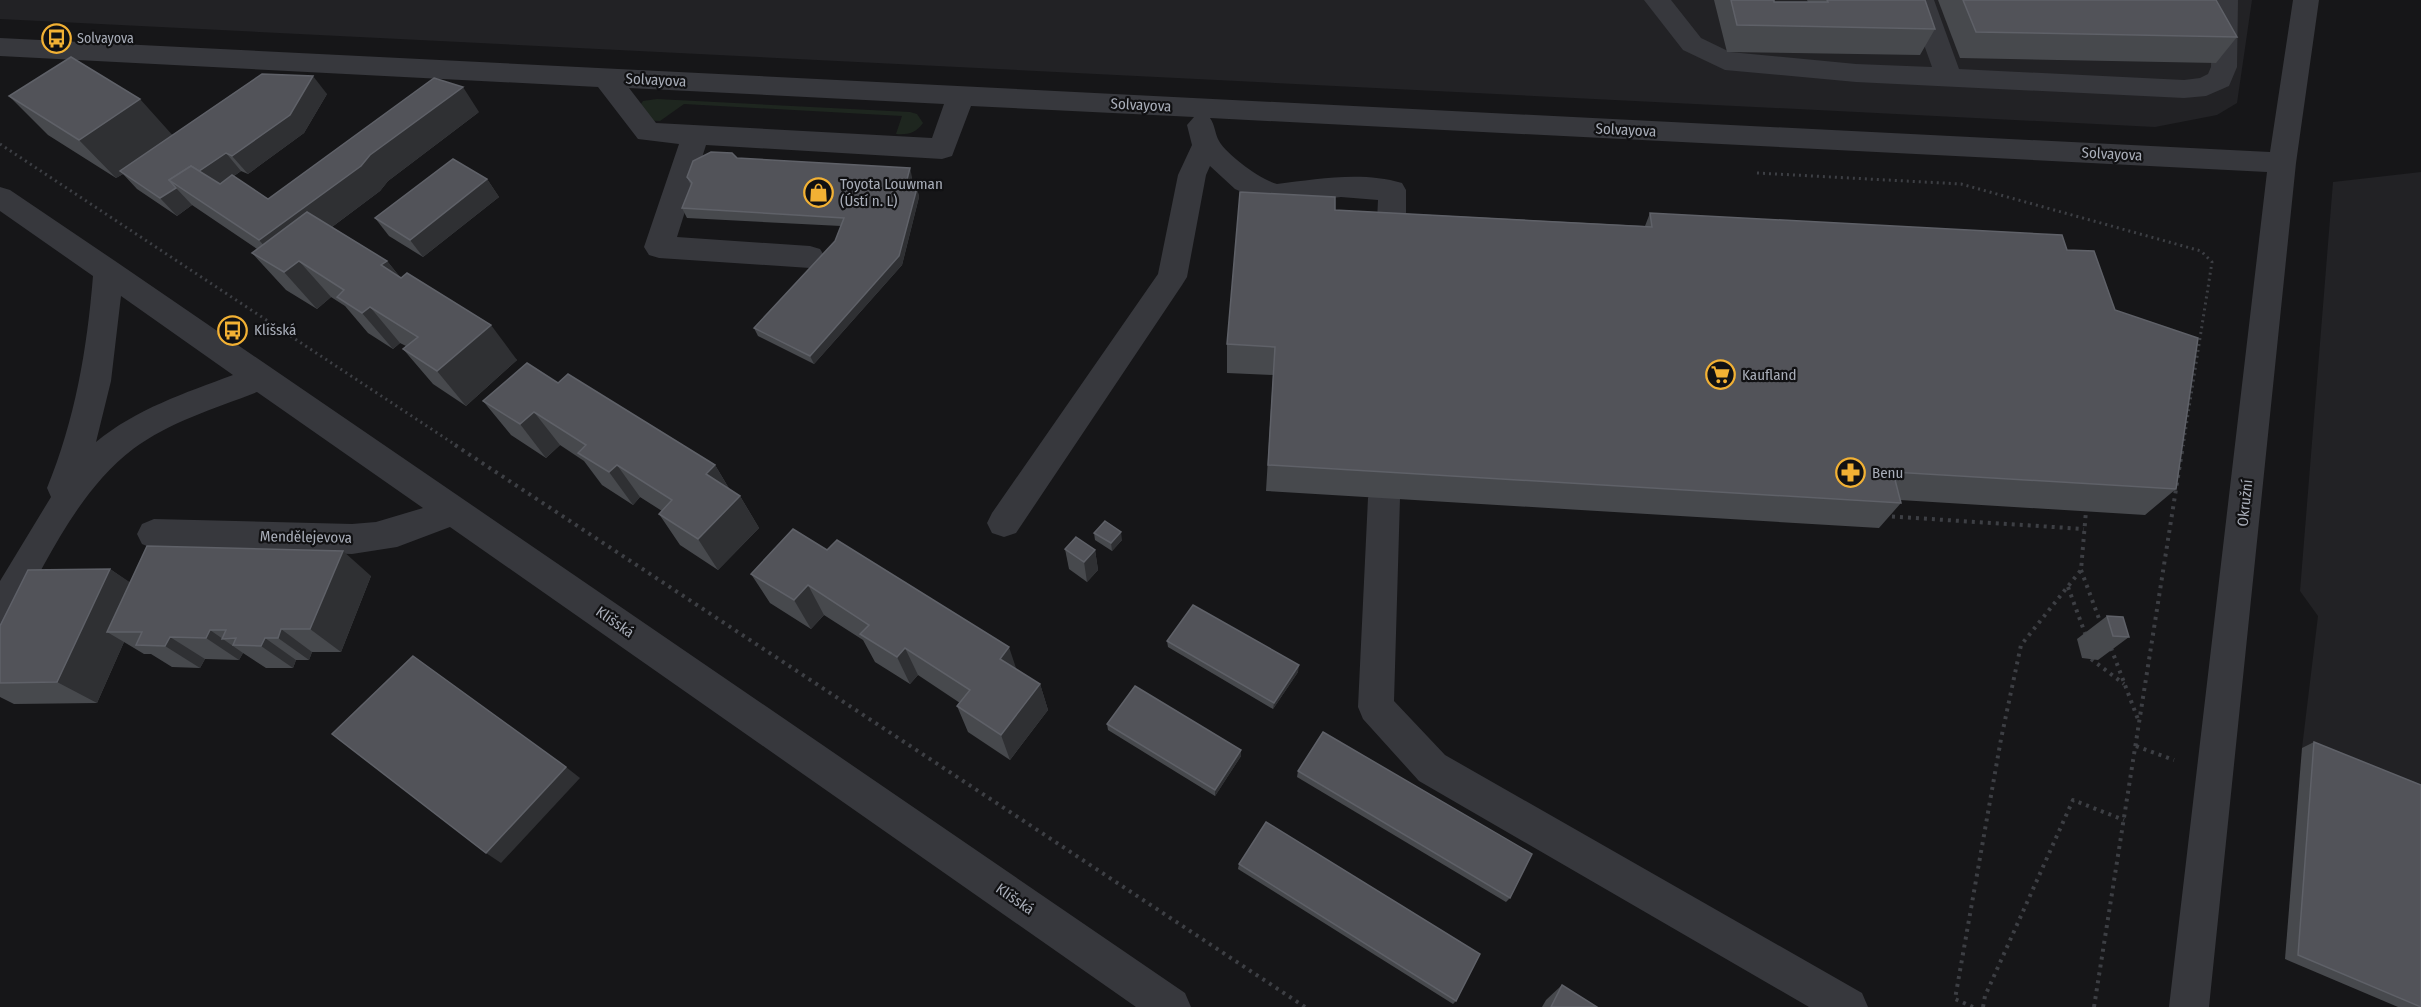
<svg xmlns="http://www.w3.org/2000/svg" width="2421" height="1007" viewBox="0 0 2421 1007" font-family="'Fira Sans Condensed',sans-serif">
<rect width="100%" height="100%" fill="#161618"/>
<!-- built -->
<g fill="#222225">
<path d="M 0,0 L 2252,0 L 2237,103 L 2217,115 L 2155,127 L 0,19 Z"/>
<path d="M 2421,172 L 2421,795 L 2302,748 L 2318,616 L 2300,591 L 2333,182 Z"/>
</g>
<!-- green -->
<path fill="#1e261f" d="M 657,99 L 910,112 L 917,114 L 923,123 C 916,133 908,135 896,134 L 902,116 L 684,104 L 660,121 L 643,120 L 637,109 L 643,101 Z"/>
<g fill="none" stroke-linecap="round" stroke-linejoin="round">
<!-- path-far1 -->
<g stroke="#3d3f44" stroke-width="3" stroke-dasharray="2 4" stroke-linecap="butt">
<path d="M 0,144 L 457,446"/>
<path d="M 1757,173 L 1961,184 L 2201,251 L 2212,262 L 2183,446"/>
</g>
<!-- path -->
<g stroke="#3d3f44" stroke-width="4" stroke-dasharray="3 5" stroke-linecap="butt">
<path d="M 455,445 L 1305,1007"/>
<path d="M 1884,516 L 2084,529"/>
<path d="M 2081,570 L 2101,624"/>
<path d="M 2068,587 L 2086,636"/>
<path d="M 2111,648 L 2139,722"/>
<path d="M 2091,659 L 2124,684"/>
<path d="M 2136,746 L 2174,760"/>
<path d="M 1973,1007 L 1955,999 L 2001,739 L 2021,645 L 2081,570 L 2086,511"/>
<path d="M 1983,1007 L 1985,996 L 2073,800 L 2124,820"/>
<path d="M 2094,1007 L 2183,445"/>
</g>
<!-- minor -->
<g fill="#37383d" fill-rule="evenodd">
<path d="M 1644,0 L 1671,0 L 1701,38 L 1730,52 L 1856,64 L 1932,67 L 1908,0 L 1934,0 L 1959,69 L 2184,80 L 2200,78 L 2208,74 L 2211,67 L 2212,0 L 2238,0 L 2237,67 L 2229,86 L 2206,96 L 2184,98 L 1856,82 L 1725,70 L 1683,50 Z"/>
<path d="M 2293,0 L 2319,0 L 2296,163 L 2209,1007 L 2169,1007 L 2267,172 L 1210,118 C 1215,125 1215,134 1219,141 C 1227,155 1261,180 1277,184 C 1317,179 1362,171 1402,183 L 1406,190 L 1406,243 L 1401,251 L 1391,254 L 1381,251 L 1376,243 L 1378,200 L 1341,197 L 1277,204 L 1262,201 L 1235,189 L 1210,166 L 1206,175 L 1187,277 L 1182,285 L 1016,533 L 1004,537 L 992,533 L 987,523 L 992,513 L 1158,274 L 1178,175 L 1192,145 L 1187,125 L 1194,117 L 971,106 L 952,156 L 942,159 L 706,145 L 677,237 L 810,246 L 820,249 L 825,257 L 820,265 L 810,268 L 659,258 L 649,255 L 644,247 L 679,144 L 638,139 L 598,87 L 0,56 L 0,38 L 2270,152 ZM 629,88 L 944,104 L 932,138 L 656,123 Z"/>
<path d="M 0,187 L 10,190 L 118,263 L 1185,993 L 1191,1007 L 1136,1007 L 450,527 L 397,547 L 352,554 L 154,549 L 142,544 L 137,534 L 142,524 L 154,519 L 352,524 L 376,522 L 423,508 L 257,392 C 216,408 169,422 133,449 C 77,492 45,564 12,625 L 0,630 L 0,581 L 51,497 L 47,488 C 75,420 87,350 93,276 L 0,211 ZM 121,296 L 233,375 C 185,393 136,409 96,442 L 111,381 Z"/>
<path d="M 1384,484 L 1396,488 L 1400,498 L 1394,701 L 1445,755 L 1862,993 L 1868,1007 L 1809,1007 L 1419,781 L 1363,719 L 1358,707 L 1368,498 L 1372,488 Z"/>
</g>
</g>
<!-- wall -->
<g fill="#47494d">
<path d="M 1714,0 L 1774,0 L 1774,2 L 1808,2 L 1807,0 L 1925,0 L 1935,29 L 1920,55 L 1727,52 Z"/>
<path d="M 1938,0 L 2216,0 L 2237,37 L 2216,63 L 1960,58 Z"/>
<path d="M 327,94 L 304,133 L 248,174 L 241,171 L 234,176 L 268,199 L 479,112 L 388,181 L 380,191 L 332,227 L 387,261 L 400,277 L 517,360 L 466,406 L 433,384 L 403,349 L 406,346 L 400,343 L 393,349 L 368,333 L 345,306 L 331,297 L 317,309 L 286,290 L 252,253 L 257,249 L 192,205 L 177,216 L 137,189 L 123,174 L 116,178 L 48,135 L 9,96 L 173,135 Z"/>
<path d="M 737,158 L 912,177 L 910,187 L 917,188 L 919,197 L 902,265 L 814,364 L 758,336 L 754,328 L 835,241 L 841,226 L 687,218 L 682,208 L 691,186 L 687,177 Z"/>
<path d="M 487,179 L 499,197 L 423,257 L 389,236 L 375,218 Z"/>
<path d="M 1335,210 L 1645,226 L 1650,213 L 2067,250 L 2176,489 L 2145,515 L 1900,500 L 1901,503 L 1879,528 L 1266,491 L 1273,375 L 1227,373 L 1227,344 Z"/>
<path d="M 558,383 L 715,465 L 730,490 L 740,496 L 759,528 L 718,570 L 680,545 L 659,514 L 662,511 L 640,497 L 633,505 L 602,485 L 584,461 L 560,445 L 546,458 L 511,435 L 483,401 Z"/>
<path d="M 793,529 L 1040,684 L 1048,710 L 1010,760 L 968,732 L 957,706 L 960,703 L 918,675 L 910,684 L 875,662 L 863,640 L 824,615 L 811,629 L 770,603 L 751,574 Z"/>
<path d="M 1094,533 L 1122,540 L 1112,551 L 1095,540 Z"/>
<path d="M 1065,549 L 1095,550 L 1098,570 L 1087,582 L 1069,569 Z"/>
<path d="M 110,569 L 130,583 L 371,576 L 341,652 L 312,652 L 309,660 L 296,660 L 293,668 L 266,668 L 243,653 L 239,660 L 205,659 L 200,668 L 172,667 L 151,654 L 144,654 L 124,642 L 97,703 L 14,704 L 0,697 L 0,626 Z"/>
<path d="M 2107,616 L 2129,637 L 2098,660 L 2082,658 L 2077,639 Z"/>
<path d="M 1167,641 L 1298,672 L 1273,709 L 1168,647 Z"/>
<path d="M 1107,724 L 1241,756 L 1215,796 L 1108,730 Z"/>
<path d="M 2314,742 L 2421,1007 L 2398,1007 L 2285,959 L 2302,748 Z"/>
<path d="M 1298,771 L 1510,898 L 1506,902 L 1297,777 Z"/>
<path d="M 1239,864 L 1456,1001 L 1453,1004 L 1238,869 Z"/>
<path d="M 1562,985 L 1597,1007 L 1542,1007 L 1546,1000 Z"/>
</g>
<!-- shaded-wall -->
<g fill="#2f3033">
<path d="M 313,76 L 327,94 L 304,133 L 248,174 L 232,156 Z"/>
<path d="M 463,87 L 479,112 L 388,181 L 380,191 L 281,265 L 259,240 L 370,155 Z"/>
<path d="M 140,99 L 175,138 L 120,171 L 123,174 L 116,178 L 79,140 Z"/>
<path d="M 226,153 L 241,171 L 199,200 L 178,186 Z"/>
<path d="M 910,168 L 912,177 L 908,196 L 905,187 Z"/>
<path d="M 487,179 L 499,197 L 423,257 L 410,240 Z"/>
<path d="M 176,188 L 192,205 L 177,216 L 160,198 Z"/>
<path d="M 917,188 L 919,197 L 902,265 L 814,364 L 810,356 Z"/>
<path d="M 299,261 L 331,297 L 317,309 L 284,272 Z"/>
<path d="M 387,261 L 416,297 L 381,265 Z"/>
<path d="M 370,307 L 400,343 L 393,349 L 362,313 Z"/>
<path d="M 491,325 L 517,360 L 466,406 L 437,371 Z"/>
<path d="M 534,412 L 560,445 L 546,458 L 520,424 Z"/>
<path d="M 617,465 L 640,497 L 633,505 L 609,472 Z"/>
<path d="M 715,465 L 734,497 L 706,474 Z"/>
<path d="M 740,496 L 759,528 L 718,570 L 698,539 Z"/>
<path d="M 1121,532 L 1122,540 L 1112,551 L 1111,543 Z"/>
<path d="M 1095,550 L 1098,570 L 1087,582 L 1084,562 Z"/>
<path d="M 343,551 L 371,576 L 341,652 L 310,629 Z"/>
<path d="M 110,569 L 146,593 L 107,632 L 124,642 L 97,703 L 57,682 Z"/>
<path d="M 808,585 L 824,615 L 811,629 L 794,600 Z"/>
<path d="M 281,629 L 312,652 L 309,660 L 278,638 Z"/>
<path d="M 210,630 L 243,653 L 239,660 L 206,638 Z"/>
<path d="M 170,637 L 205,659 L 200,668 L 165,646 Z"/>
<path d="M 265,638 L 296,660 L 293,668 L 261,646 Z"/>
<path d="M 1009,647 L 1018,674 L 1000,659 Z"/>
<path d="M 905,648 L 918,675 L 910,684 L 897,657 Z"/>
<path d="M 1299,665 L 1298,672 L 1273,709 L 1274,703 Z"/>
<path d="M 1040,684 L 1048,710 L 1010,760 L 1001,735 Z"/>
<path d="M 1241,750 L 1241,756 L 1215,796 L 1215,790 Z"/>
<path d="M 566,767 L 580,778 L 501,863 L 486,853 Z"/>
</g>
<!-- building -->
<g fill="#525359" stroke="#5f6168" stroke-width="1.5">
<path d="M 1731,0 L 1774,0 L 1774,2 L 1828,2 L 1827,0 L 1925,0 L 1935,29 L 1737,25 Z"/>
<path d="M 1963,0 L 2216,0 L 2237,37 L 1976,32 Z"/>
<path d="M 71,57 L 140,99 L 79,140 L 9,96 Z"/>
<path d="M 262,74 L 313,76 L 290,115 L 232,156 L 226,153 L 199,171 L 191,166 L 169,180 L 176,188 L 160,198 L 120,171 Z"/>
<path d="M 434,78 L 463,87 L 370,155 L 361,166 L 259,240 L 169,180 L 191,166 L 220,184 L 232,175 L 268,199 Z"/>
<path d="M 711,152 L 732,153 L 737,158 L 910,168 L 905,187 L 917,188 L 899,256 L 810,356 L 754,328 L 835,241 L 844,218 L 682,208 L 692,183 L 687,177 L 693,161 Z"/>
<path d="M 453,159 L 487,179 L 410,240 L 375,218 Z"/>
<path d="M 1240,192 L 1335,197 L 1335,210 L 1652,227 L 1650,213 L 2062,235 L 2067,250 L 2094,251 L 2115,310 L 2198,338 L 2176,489 L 1893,472 L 1901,503 L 1268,465 L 1275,347 L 1227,344 Z"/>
<path d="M 307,212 L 387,261 L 381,265 L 401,278 L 407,273 L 491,325 L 437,371 L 403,349 L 418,337 L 370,307 L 362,313 L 337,297 L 344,290 L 299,261 L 284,272 L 252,253 Z"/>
<path d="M 527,363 L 558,383 L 568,374 L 715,465 L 706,474 L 740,496 L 698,539 L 659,514 L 672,500 L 617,465 L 609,472 L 578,453 L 586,445 L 534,412 L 520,424 L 483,401 Z"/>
<path d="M 1105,521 L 1121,532 L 1111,543 L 1094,533 Z"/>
<path d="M 793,529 L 827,550 L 837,540 L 1009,647 L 1000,659 L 1040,684 L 1001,735 L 957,706 L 970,690 L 905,648 L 897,657 L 860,634 L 869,625 L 808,585 L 794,600 L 751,574 Z"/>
<path d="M 1076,537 L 1095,550 L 1084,562 L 1065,549 Z"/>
<path d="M 147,546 L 343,551 L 310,629 L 281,629 L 278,638 L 265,638 L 261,646 L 233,645 L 236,638 L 222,639 L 226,630 L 210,630 L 206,638 L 170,637 L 165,646 L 136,645 L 142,632 L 107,632 Z"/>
<path d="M 110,569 L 57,682 L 0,683 L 0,626 L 28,570 Z"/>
<path d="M 1193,605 L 1299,665 L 1274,703 L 1167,641 Z"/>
<path d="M 2107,616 L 2123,617 L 2129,637 L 2113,636 Z"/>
<path d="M 413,656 L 566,767 L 486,853 L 332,734 Z"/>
<path d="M 1135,686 L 1241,750 L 1215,790 L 1107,724 Z"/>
<path d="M 1323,732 L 1532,854 L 1510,898 L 1298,771 Z"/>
<path d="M 2314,742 L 2421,785 L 2421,1007 L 2298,955 Z"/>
<path d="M 1266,822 L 1480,954 L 1456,1001 L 1239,864 Z"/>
<path d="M 1562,985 L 1597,1007 L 1551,1007 Z"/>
</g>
<!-- icons -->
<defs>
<symbol id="bus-ring" viewBox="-11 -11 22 22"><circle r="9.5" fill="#111113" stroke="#f2b134" stroke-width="1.5"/><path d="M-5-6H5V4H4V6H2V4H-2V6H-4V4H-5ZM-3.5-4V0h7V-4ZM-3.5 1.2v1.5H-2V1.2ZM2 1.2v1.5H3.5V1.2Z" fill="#f2b134"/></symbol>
<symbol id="shop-ring" viewBox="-11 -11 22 22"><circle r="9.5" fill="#111113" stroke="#f2b134" stroke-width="1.5"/><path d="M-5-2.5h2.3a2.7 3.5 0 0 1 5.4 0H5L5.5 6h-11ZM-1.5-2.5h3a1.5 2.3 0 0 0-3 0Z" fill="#f2b134"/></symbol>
<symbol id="supermarket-ring" viewBox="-11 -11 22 22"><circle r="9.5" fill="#111113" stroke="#f2b134" stroke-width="1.5"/><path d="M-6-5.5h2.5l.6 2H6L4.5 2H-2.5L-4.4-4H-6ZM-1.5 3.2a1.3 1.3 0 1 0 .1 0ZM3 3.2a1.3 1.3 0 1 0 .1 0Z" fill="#f2b134"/></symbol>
<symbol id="pharmacy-ring" viewBox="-11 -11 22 22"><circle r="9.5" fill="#111113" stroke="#f2b134" stroke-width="1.5"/><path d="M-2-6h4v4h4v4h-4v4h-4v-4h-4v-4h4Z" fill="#f2b134"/></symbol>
</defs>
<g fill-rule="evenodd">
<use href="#bus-ring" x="40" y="22" width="33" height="33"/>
<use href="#shop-ring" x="802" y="176" width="33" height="33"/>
<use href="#bus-ring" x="216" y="314" width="33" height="33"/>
<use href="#supermarket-ring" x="1704" y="358" width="33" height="33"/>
<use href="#pharmacy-ring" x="1834" y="456" width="33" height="33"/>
</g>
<g text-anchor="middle" stroke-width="4.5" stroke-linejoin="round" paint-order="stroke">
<!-- far-poi labels -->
<g font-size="14" fill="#a8adb8" stroke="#111113" text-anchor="start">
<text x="77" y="43">Solvayova</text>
</g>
<!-- street labels -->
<g font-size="15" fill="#a8adb8" stroke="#111113">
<text transform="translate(656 80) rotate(3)" y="5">Solvayova</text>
<text transform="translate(1141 105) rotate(3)" y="5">Solvayova</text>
<text transform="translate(1626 130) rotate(3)" y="5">Solvayova</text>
<text transform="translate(2112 154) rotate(3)" y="5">Solvayova</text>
<text transform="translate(2245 503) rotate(-84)" y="5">Okružní</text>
<text transform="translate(306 537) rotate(1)" y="5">Mendělejevova</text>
<text transform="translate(615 622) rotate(35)" y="5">Klíšská</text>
<text transform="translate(1015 899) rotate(35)" y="5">Klíšská</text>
</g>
<!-- poi labels -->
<g font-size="15" fill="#a8adb8" stroke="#111113" text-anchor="start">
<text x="840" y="189">Toyota Louwman<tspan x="840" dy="17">(Ústí n. L)</tspan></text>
<text x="254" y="335">Klíšská</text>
<text x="1742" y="380">Kaufland</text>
<text x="1872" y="478">Benu</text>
</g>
</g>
</svg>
